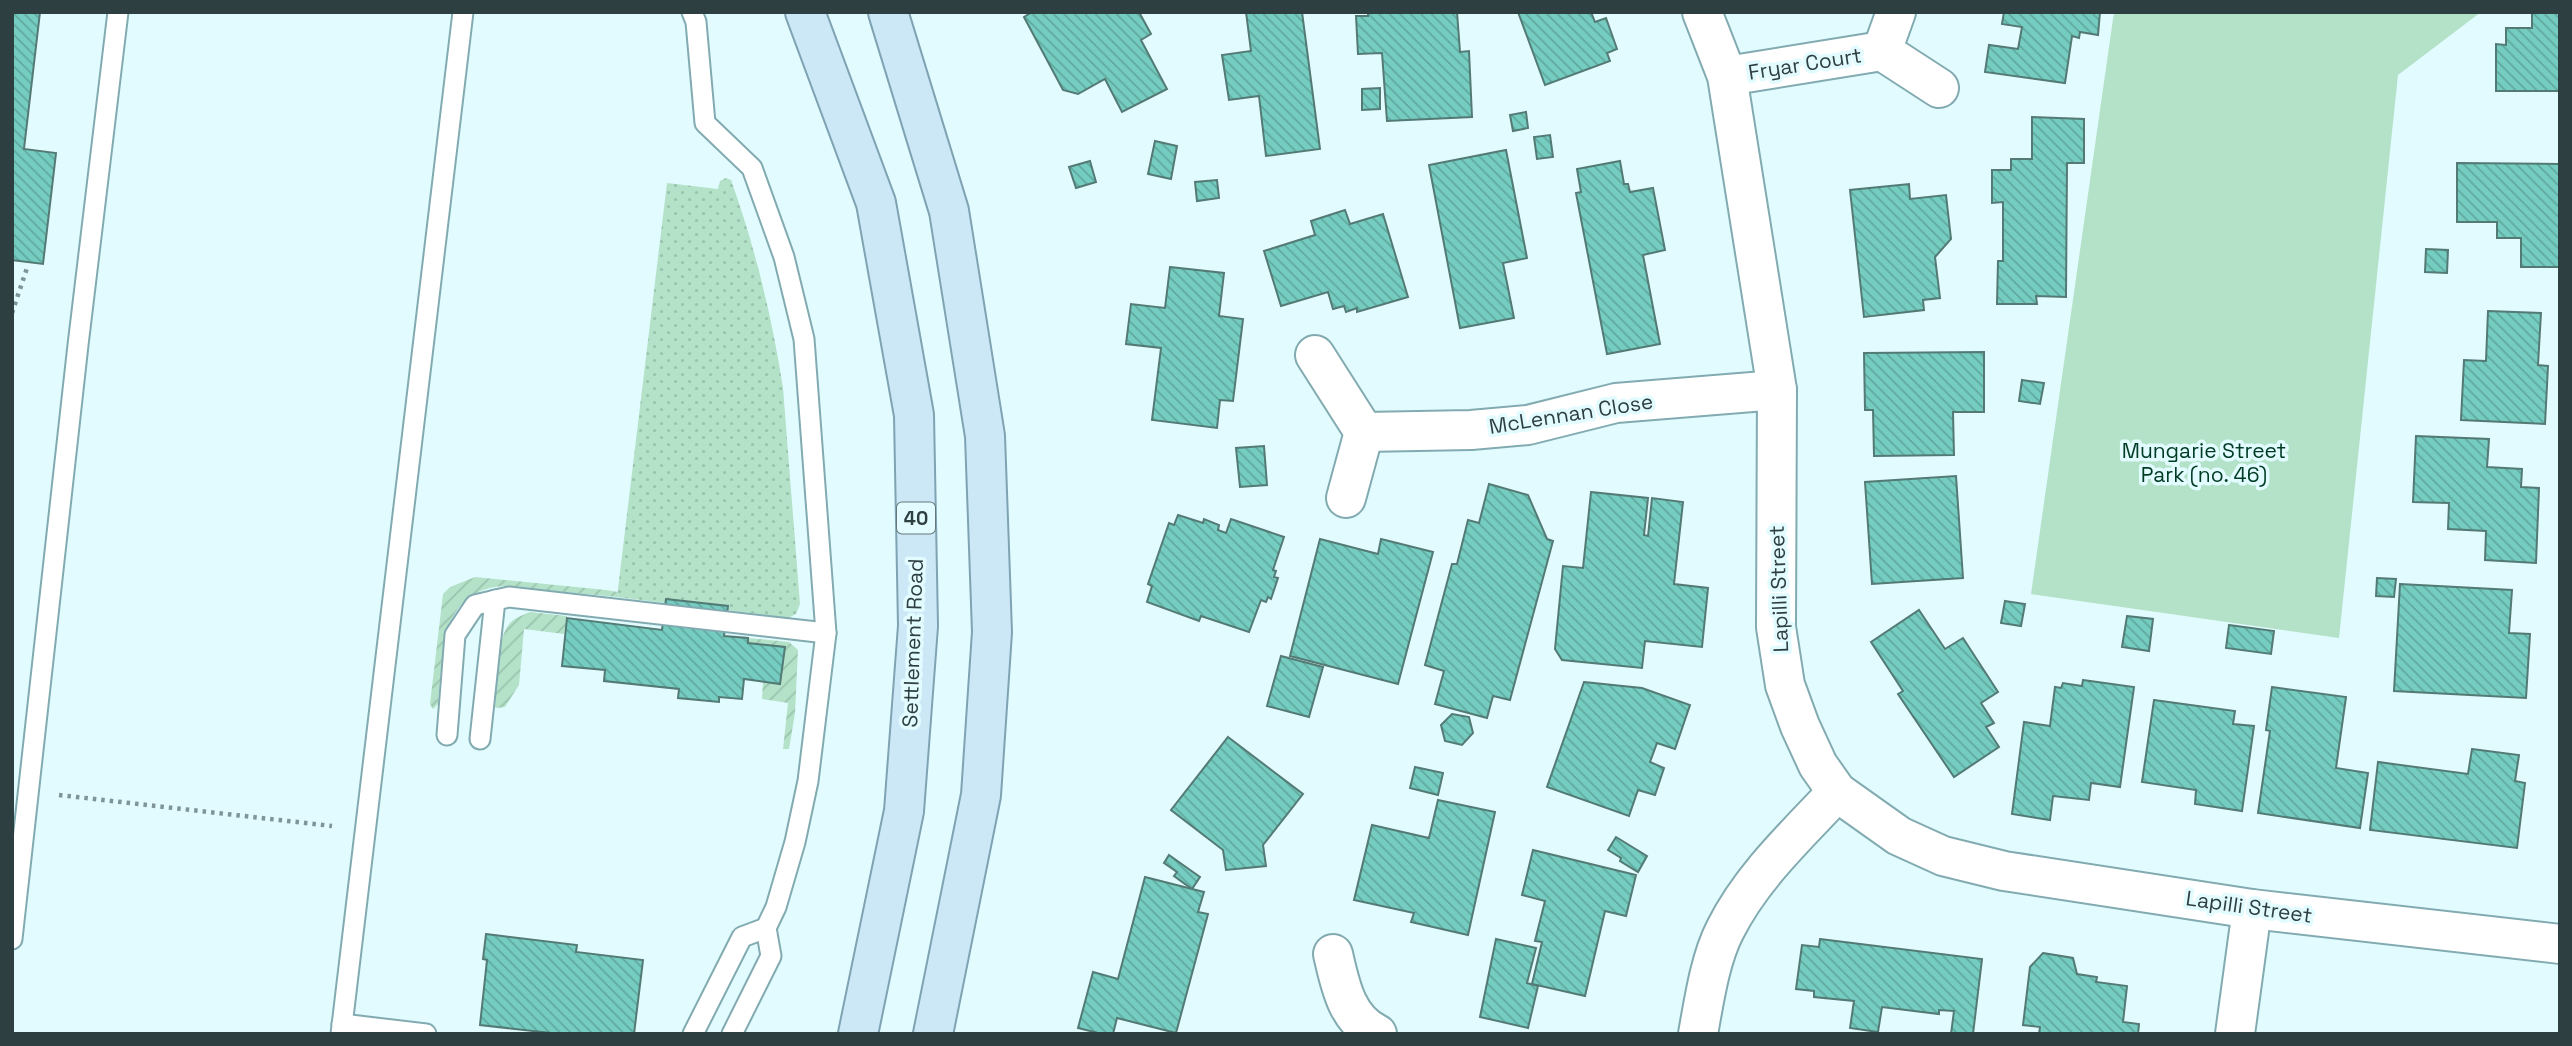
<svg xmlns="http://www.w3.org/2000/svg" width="2572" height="1046" viewBox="0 0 2572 1046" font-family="'Space Grotesk',sans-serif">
<defs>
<pattern id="grass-dots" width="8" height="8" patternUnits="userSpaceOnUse" patternTransform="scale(1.75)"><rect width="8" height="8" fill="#b3e2c8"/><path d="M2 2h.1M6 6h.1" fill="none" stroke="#9ac3ad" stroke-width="1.8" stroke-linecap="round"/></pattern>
<pattern id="garden-furrows" width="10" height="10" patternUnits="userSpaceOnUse" patternTransform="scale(1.75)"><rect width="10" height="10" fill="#b3e2c8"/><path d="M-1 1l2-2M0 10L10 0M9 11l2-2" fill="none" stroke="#9ac3ad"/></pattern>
<pattern id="building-back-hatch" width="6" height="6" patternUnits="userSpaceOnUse" patternTransform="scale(1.75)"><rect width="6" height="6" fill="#75cdc1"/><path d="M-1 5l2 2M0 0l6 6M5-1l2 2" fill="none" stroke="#60a89e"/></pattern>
</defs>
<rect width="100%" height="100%" fill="#e2fbff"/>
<!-- grass -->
<path fill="url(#grass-dots)" d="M 726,178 L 731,180 C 755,247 772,317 783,388 L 800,604 L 796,614 L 788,618 L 727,610 L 727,606 L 666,599 L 665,603 L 617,597 L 667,183 L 718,189 L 720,181 Z"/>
<!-- park -->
<path fill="#b3e2c8" d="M 2114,12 L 2481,12 L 2398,75 L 2339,638 L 2031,594 Z"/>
<!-- garden -->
<g fill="url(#garden-furrows)">
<path d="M 475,577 L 606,590 L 618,592 L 617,597 L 503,586 C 438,591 444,655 438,704 L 433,709 L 430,704 L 443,594 L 450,587 Z"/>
<path d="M 530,612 L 567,616 L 564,634 L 524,629 L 519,685 L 505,707 L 497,708 L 495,707 C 497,686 496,638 510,623 C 516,617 523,615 530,612 Z"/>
<path d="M 748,638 L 789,642 L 798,650 L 795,713 L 789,749 L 783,749 L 788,703 L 762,699 L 763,682 L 780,684 L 784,647 L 748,643 Z"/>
</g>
<!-- building -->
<g fill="url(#building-back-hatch)" stroke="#537a74" stroke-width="2">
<path d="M 12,12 L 40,12 L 24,149 L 56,153 L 43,264 L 12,260 Z"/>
<path d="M 1032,12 L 1139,12 L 1151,34 L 1141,40 L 1167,89 L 1122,112 L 1105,79 L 1078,94 L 1063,90 L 1024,17 Z"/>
<path d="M 1246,12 L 1302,12 L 1320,149 L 1266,156 L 1259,96 L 1229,100 L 1222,55 L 1251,51 Z"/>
<path d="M 1368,12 L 1457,12 L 1460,52 L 1469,51 L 1472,117 L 1387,121 L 1382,53 L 1358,54 L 1356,16 L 1368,16 Z"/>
<path d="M 1518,12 L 1591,12 L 1595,22 L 1606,18 L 1617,49 L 1607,53 L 1610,61 L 1545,85 Z"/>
<path d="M 2004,12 L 2100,12 L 2098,35 L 2080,32 L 2079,38 L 2072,36 L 2065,83 L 1985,72 L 1989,45 L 2018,49 L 2022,27 L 2002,24 Z"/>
<path d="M 2532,12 L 2560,12 L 2560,91 L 2496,91 L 2496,44 L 2506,45 L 2506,28 L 2532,28 Z"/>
<path d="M 1380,88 L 1380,109 L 1362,110 L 1362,89 Z"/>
<path d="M 1526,112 L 1528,128 L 1513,131 L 1510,115 Z"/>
<path d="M 2032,117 L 2084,119 L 2084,163 L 2067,163 L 2066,297 L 2036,296 L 2037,304 L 1997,304 L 1998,261 L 2003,261 L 2003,202 L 1992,203 L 1992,170 L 2011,170 L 2011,159 L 2032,159 Z"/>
<path d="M 1550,135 L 1553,157 L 1537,159 L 1534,137 Z"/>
<path d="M 1155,141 L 1177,146 L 1171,179 L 1148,174 Z"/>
<path d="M 1506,150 L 1527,258 L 1503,263 L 1514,318 L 1460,328 L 1429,165 Z"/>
<path d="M 1090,161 L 1096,182 L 1076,188 L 1069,167 Z"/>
<path d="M 1620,161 L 1624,184 L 1628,184 L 1630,192 L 1653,188 L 1665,250 L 1643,255 L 1660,344 L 1607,354 L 1576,193 L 1581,192 L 1577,169 Z"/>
<path d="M 2457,163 L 2560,164 L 2560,267 L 2521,267 L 2521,238 L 2497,238 L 2497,222 L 2457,222 Z"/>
<path d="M 1217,180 L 1219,198 L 1197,201 L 1195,182 Z"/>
<path d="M 1909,184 L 1910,199 L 1946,195 L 1951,239 L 1935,257 L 1940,298 L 1923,300 L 1924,310 L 1864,317 L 1850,190 Z"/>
<path d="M 1345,210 L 1350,224 L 1383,214 L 1408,297 L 1357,312 L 1357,308 L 1346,312 L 1344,306 L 1333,309 L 1328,292 L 1281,306 L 1264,251 L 1315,235 L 1311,221 Z"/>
<path d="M 2426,249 L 2448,250 L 2447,273 L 2425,272 Z"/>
<path d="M 1170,267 L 1224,273 L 1219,316 L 1243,319 L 1233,401 L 1220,400 L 1217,428 L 1152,420 L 1161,348 L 1126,344 L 1131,304 L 1165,308 Z"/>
<path d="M 2488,311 L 2541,313 L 2538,365 L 2548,366 L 2545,424 L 2461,420 L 2464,360 L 2486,361 Z"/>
<path d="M 1984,352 L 1984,412 L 1953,412 L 1954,455 L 1874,456 L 1873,410 L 1865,410 L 1864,353 Z"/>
<path d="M 2022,380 L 2044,383 L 2040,404 L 2019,401 Z"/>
<path d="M 2416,436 L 2489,439 L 2487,467 L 2522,469 L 2521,487 L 2539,488 L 2536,563 L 2485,560 L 2486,531 L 2448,529 L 2449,503 L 2413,502 Z"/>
<path d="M 1264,446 L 1267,485 L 1240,487 L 1236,448 Z"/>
<path d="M 1956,476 L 1963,578 L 1872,584 L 1865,482 Z"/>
<path d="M 1489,484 L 1528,495 L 1547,539 L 1553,541 L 1510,700 L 1493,696 L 1487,718 L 1435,704 L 1444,671 L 1425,665 L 1452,564 L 1457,564 L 1468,520 L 1479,523 Z"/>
<path d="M 1591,492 L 1648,498 L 1644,535 L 1648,536 L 1652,498 L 1683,502 L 1674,584 L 1708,588 L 1702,647 L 1645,641 L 1642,668 L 1562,660 L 1555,649 L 1563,566 L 1583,568 Z"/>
<path d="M 1178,515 L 1203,523 L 1204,519 L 1219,525 L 1218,530 L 1226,533 L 1231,519 L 1284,537 L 1273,570 L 1276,571 L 1274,577 L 1278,578 L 1271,599 L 1268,597 L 1266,602 L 1261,600 L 1249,632 L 1201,616 L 1199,621 L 1147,602 L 1152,586 L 1148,584 L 1169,523 L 1174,525 Z"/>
<path d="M 1320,539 L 1378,554 L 1381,539 L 1433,552 L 1398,684 L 1290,656 Z"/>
<path d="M 2377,578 L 2396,579 L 2394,597 L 2376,596 Z"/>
<path d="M 2400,584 L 2512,590 L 2509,633 L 2530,634 L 2526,698 L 2394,691 Z"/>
<path d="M 666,599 L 728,606 L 724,636 L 748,638 L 748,643 L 785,647 L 780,684 L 744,679 L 742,699 L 719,697 L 719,702 L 678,698 L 679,689 L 604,681 L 605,670 L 562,666 L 567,618 L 662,630 Z"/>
<path d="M 2005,601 L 2025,604 L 2021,626 L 2001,623 Z"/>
<path d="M 1919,610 L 1945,649 L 1963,638 L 1998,692 L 1981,703 L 1994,723 L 1986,727 L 1999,747 L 1954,777 L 1898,694 L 1903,691 L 1871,642 Z"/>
<path d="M 2127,616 L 2153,619 L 2149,651 L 2122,647 Z"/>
<path d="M 2229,625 L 2274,631 L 2271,654 L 2226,648 Z"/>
<path d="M 1281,656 L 1323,667 L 1309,717 L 1267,706 Z"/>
<path d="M 2083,680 L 2134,687 L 2120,787 L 2091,783 L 2089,800 L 2053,796 L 2050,820 L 2012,814 L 2024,722 L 2050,726 L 2055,687 L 2061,688 L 2063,683 L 2082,686 Z"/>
<path d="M 1584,682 L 1642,688 L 1690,705 L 1675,749 L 1657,743 L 1650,762 L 1664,768 L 1655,795 L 1638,790 L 1629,816 L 1547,787 Z"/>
<path d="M 2272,687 L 2346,697 L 2336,768 L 2368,773 L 2360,828 L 2258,813 L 2270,731 L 2266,730 Z"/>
<path d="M 2154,700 L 2235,711 L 2233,724 L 2254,726 L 2242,811 L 2195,804 L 2196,790 L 2142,782 Z"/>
<path d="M 1452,714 L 1469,717 L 1473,733 L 1462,745 L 1445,741 L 1441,725 Z"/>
<path d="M 1228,737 L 1303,794 L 1263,845 L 1266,866 L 1226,870 L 1223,850 L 1171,810 Z"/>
<path d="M 2472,749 L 2519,755 L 2515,781 L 2525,783 L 2517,848 L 2370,830 L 2378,762 L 2468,774 Z"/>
<path d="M 1415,767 L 1443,773 L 1438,795 L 1410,788 Z"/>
<path d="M 1438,800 L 1495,812 L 1468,935 L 1411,922 L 1414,913 L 1354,900 L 1372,825 L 1429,838 Z"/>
<path d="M 1616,837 L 1647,856 L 1638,872 L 1620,861 L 1621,858 L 1608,850 Z"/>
<path d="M 1533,850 L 1636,875 L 1626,916 L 1605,911 L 1585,996 L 1532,984 L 1542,942 L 1535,941 L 1545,901 L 1522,895 Z"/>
<path d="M 1169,855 L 1200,877 L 1192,889 L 1174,876 L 1177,872 L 1164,863 Z"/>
<path d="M 1145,877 L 1204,892 L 1198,912 L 1208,914 L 1176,1033 L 1117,1018 L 1113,1034 L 1102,1034 L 1078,1028 L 1093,972 L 1118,979 Z"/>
<path d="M 486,934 L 577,945 L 576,952 L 643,960 L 634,1034 L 560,1034 L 480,1025 L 487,960 L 483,959 Z"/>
<path d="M 1496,939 L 1536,948 L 1527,983 L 1538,986 L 1528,1028 L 1480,1017 Z"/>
<path d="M 1820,939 L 1982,959 L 1973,1034 L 1951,1034 L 1954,1011 L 1939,1010 L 1939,1014 L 1882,1007 L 1878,1032 L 1850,1028 L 1854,1001 L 1814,997 L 1814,991 L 1796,989 L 1802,945 L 1819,947 Z"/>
<path d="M 2043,953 L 2073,958 L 2077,974 L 2097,977 L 2096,982 L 2127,986 L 2123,1022 L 2139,1024 L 2138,1034 L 2039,1034 L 2040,1027 L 2023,1025 L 2030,967 Z"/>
</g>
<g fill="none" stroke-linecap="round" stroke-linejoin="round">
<defs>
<g id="lane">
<path d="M 692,12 L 696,22 L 705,123 L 752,168 L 784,257 L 804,339 L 826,633 L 808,781 L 795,842 L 776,907 L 766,928 L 771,956 L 732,1034"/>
<path d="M 447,735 L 455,635 L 475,605 L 509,597 L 826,633"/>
<path d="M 480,739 L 495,600"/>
<path d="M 12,939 L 78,345 L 118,12"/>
<path d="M 342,1024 L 426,1034"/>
<path d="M 341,1034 L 463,12"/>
<path d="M 693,1034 L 742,937 L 766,928"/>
</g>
<g id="street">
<path d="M 1702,12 L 1727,76 L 1777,390 L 1776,627 L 1785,685 L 1800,726 L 1818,765 L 1837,792 L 1899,836 L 1943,856 L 2004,871 L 2252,909 L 2560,944"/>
<path d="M 1882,51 L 1896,12"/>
<path d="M 1727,76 L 1882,51 L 1939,88"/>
<path d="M 1315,355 L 1364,432 L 1346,498"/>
<path d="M 1364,432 L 1471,430 L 1528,425 L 1616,403 L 1777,390"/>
<path d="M 1333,954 C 1340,984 1346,1019 1377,1034"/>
<path d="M 1698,1034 C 1704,1001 1710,959 1725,930 C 1752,876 1797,835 1837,792"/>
<path d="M 2235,1034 L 2252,909"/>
</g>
<g id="primary">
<path d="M 805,12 L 876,203 L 914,415 L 918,626 L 904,811 L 858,1034"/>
<path d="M 888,12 L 949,211 L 985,436 L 992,632 L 981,795 L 933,1034"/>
</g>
</defs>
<!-- lane casing -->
<use href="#lane" stroke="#82abb1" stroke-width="23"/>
<!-- street casing -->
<use href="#street" stroke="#82abb1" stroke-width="42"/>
<!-- primary casing -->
<use href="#primary" stroke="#7fa3b3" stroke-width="42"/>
<!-- path -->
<g stroke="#7f9497" stroke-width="4.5" stroke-dasharray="3.5 5" stroke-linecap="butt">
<path d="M 12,313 L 27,268"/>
<path d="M 59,795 L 332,826"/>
</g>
<!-- lane -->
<use href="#lane" stroke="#fff" stroke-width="19"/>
<!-- street -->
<use href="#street" stroke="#fff" stroke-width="38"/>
<!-- primary -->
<use href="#primary" stroke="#cce8f7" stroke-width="38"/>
</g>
<g text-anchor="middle" stroke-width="7" stroke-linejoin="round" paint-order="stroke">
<!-- shield labels -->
<rect fill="#e2fbff" stroke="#64777a" stroke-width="2" x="897" y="502.5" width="38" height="31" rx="5"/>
<g font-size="19" font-weight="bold" fill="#2e3f41">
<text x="916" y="525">40</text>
</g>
<!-- street labels -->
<g font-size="21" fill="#2e3f41" stroke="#e2fbff">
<text transform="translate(1805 64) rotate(-9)" y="7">Fryar Court</text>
<text transform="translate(1571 414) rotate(-9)" y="7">McLennan Close</text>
<text transform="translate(1779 589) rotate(-92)" y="7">Lapilli Street</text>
<text transform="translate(913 643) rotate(-88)" y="7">Settlement Road</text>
<text transform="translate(2249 907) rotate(8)" y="7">Lapilli Street</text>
</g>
<!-- park labels -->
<g font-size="21" fill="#003b24" stroke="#e2fbff">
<text x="2204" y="458">Mungarie Street<tspan x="2204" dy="24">Park (no. 46)</tspan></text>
</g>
</g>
<!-- border -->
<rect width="2572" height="1046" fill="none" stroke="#2e3f41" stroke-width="28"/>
</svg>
